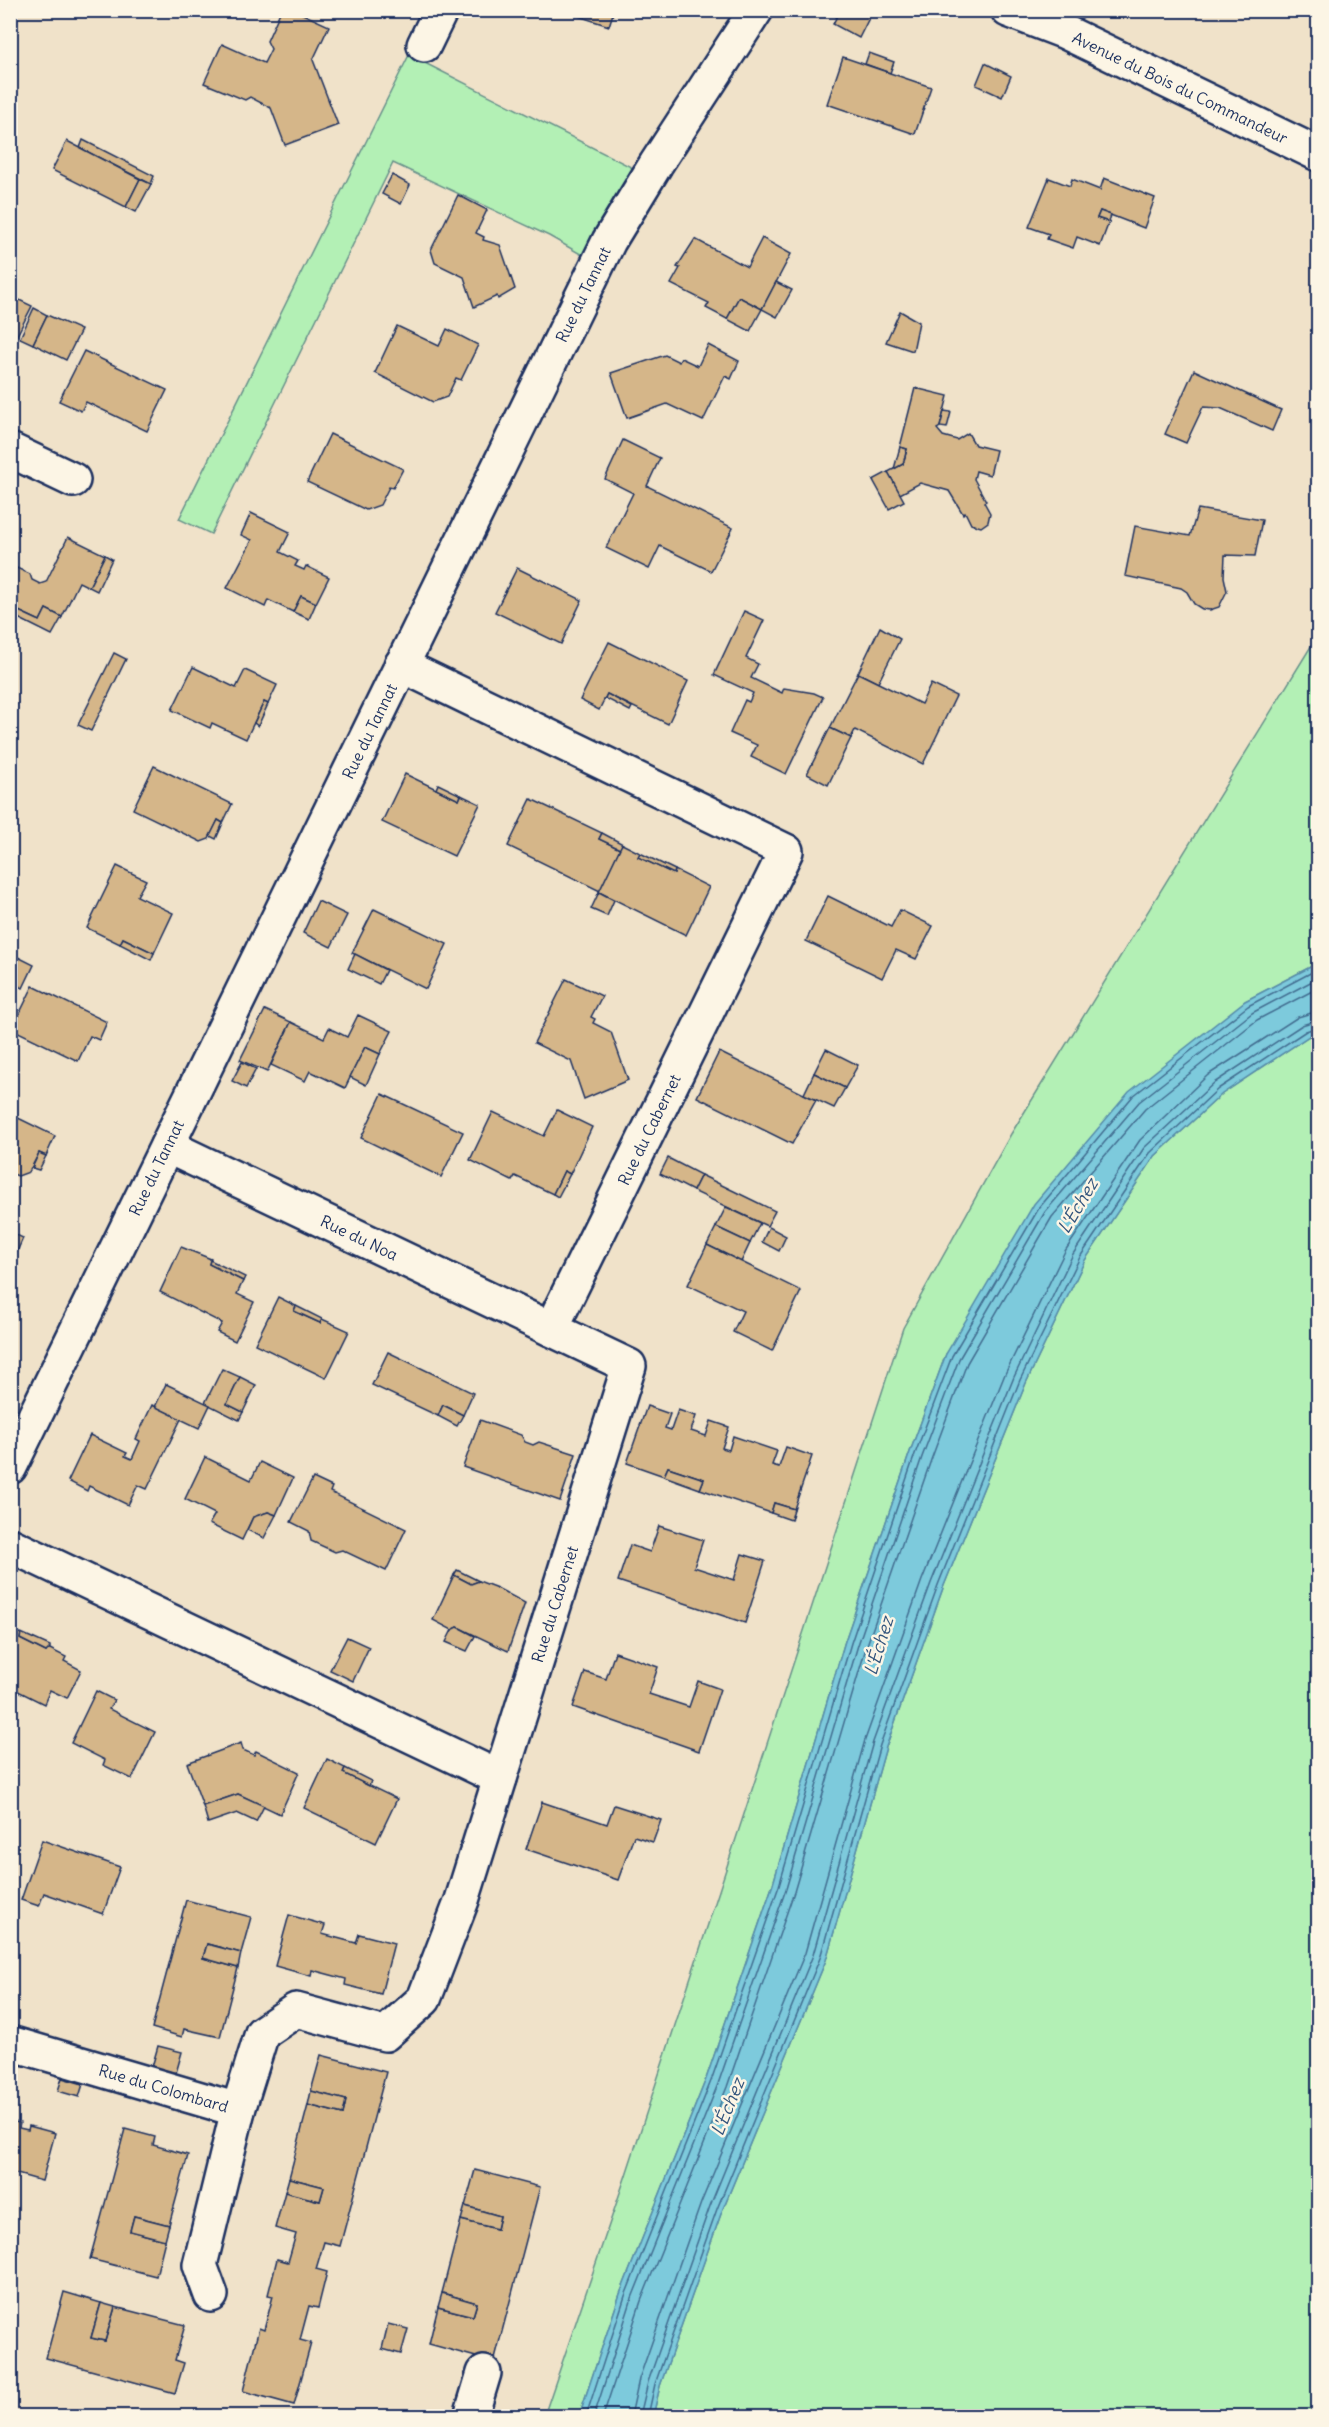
<svg xmlns="http://www.w3.org/2000/svg" width="1329" height="2427" viewBox="0 0 1329 2427" font-family="Delius,sans-serif">
<rect width="100%" height="100%" fill="#f0e2c9"/>
<filter id="ink" filterUnits="userSpaceOnUse"><feTurbulence type="fractalNoise" baseFrequency=".0167" numOctaves="2"/><feDisplacementMap in="SourceGraphic" scale="12" xChannelSelector="R" yChannelSelector="G"/><feConvolveMatrix kernelMatrix="1 2 1 2 8 2 1 2 1" color-interpolation-filters="sRGB"/></filter>
<g filter="url(#ink)">
<!-- green -->
<g fill="#b3f0b5" stroke="#67908a" stroke-width="1.5">
<path d="M 409,55 L 633,168 L 584,256 L 549,236 L 393,163 L 211,534 L 179,519 Z"/>
<path d="M 1318,635 L 1318,963 L 1245,1001 L 946,1354 L 910,1452 L 845,1641 L 773,1884 L 706,2079 L 620,2294 L 579,2416 L 544,2416 L 626,2175 L 903,1328 L 1011,1134 Z"/>
<path d="M 1318,1033 L 1318,2416 L 653,2416 L 660,2386 L 722,2211 L 826,1960 L 886,1747 L 943,1588 L 1026,1383 L 1085,1260 L 1155,1156 L 1222,1094 L 1309,1036 Z"/>
</g>
<!-- water -->
<path fill="#7dcadc" stroke="#568caa" stroke-width="1.5" d="M 1318,963 L 1318,1033 L 1309,1036 L 1222,1094 L 1155,1156 L 1085,1260 L 1026,1383 L 943,1588 L 886,1747 L 826,1960 L 722,2211 L 660,2386 L 653,2416 L 579,2416 L 620,2294 L 706,2079 L 773,1884 L 845,1641 L 910,1452 L 946,1354 L 1034,1204 L 1129,1092 L 1245,1001 Z"/>
<g fill="none" stroke-linecap="round" stroke-linejoin="round">
<!-- shore -->
<g stroke="#426d90" stroke-width="1.5">
<path d="M 586,2416 L 625,2296 L 711,2081 L 779,1886 L 851,1643 L 915,1454 L 952,1356 L 1039,1208 L 1133,1096 L 1248,1006 L 1318,969"/>
<path d="M 594,2416 L 632,2298 L 718,2084 L 786,1889 L 858,1645 L 922,1457 L 959,1359 L 1045,1212 L 1139,1102 L 1252,1013 L 1318,978"/>
<path d="M 603,2416 L 641,2301 L 727,2087 L 794,1892 L 866,1648 L 931,1460 L 967,1363 L 1052,1217 L 1145,1109 L 1257,1020 L 1318,988"/>
<path d="M 631,2416 L 639,2379 L 701,2203 L 805,1953 L 865,1740 L 922,1580 L 1005,1374 L 1065,1251 L 1140,1140 L 1208,1075 L 1298,1017 L 1318,1011"/>
<path d="M 640,2416 L 648,2382 L 710,2206 L 813,1955 L 873,1742 L 931,1583 L 1014,1377 L 1073,1254 L 1144,1148 L 1214,1083 L 1302,1025 L 1318,1020"/>
<path d="M 648,2416 L 655,2384 L 717,2209 L 820,1958 L 880,1745 L 938,1585 L 1020,1380 L 1080,1257 L 1150,1153 L 1218,1089 L 1306,1031 L 1318,1027"/>
</g>
</g>
<!-- building -->
<g fill="#d5b689" stroke="#1b2f5e" stroke-width="1.5">
<path d="M 281,10 L 294,10 L 329,26 L 313,60 L 338,125 L 285,145 L 271,108 L 250,97 L 245,100 L 204,83 L 222,44 L 264,63 L 271,49 L 267,41 Z"/>
<path d="M 570,10 L 614,10 L 609,26 L 569,13 Z"/>
<path d="M 840,10 L 864,10 L 871,14 L 859,38 L 833,24 Z"/>
<path d="M 869,53 L 894,62 L 890,73 L 865,64 Z"/>
<path d="M 843,57 L 931,87 L 915,134 L 827,104 Z"/>
<path d="M 985,63 L 1011,76 L 1002,97 L 976,85 Z"/>
<path d="M 83,140 L 154,176 L 151,184 L 80,148 Z"/>
<path d="M 67,141 L 140,179 L 126,207 L 52,170 Z"/>
<path d="M 392,175 L 410,185 L 401,204 L 382,194 Z"/>
<path d="M 1049,178 L 1070,186 L 1072,179 L 1100,190 L 1104,178 L 1155,198 L 1144,228 L 1100,211 L 1097,218 L 1109,222 L 1100,246 L 1077,237 L 1073,248 L 1047,239 L 1049,234 L 1029,227 Z"/>
<path d="M 140,179 L 151,184 L 136,212 L 126,207 Z"/>
<path d="M 458,195 L 487,210 L 476,233 L 484,237 L 483,240 L 500,245 L 515,289 L 498,299 L 497,296 L 474,307 L 464,277 L 435,263 L 431,250 Z"/>
<path d="M 1100,211 L 1111,215 L 1109,222 L 1097,218 Z"/>
<path d="M 762,238 L 791,254 L 762,309 L 739,297 L 727,319 L 706,308 L 709,303 L 671,284 L 680,268 L 677,267 L 695,239 L 747,267 Z"/>
<path d="M 776,282 L 792,290 L 777,317 L 762,309 Z"/>
<path d="M 739,297 L 762,309 L 750,331 L 727,319 Z"/>
<path d="M 15,298 L 32,306 L 12,345 L 10,344 L 10,307 Z"/>
<path d="M 34,308 L 47,315 L 33,344 L 20,338 Z"/>
<path d="M 900,311 L 919,322 L 913,351 L 886,342 Z"/>
<path d="M 47,315 L 81,330 L 66,360 L 33,344 Z"/>
<path d="M 397,326 L 439,346 L 447,329 L 478,345 L 461,380 L 456,378 L 447,397 L 433,402 L 375,373 Z"/>
<path d="M 708,345 L 739,361 L 731,379 L 725,376 L 703,421 L 667,404 L 627,418 L 611,373 L 665,355 L 679,362 L 681,358 L 698,366 Z"/>
<path d="M 84,351 L 167,390 L 147,431 L 86,402 L 81,411 L 59,401 Z"/>
<path d="M 1194,370 L 1281,410 L 1272,431 L 1220,408 L 1203,407 L 1186,443 L 1165,434 Z"/>
<path d="M 915,388 L 948,396 L 940,427 L 937,429 L 943,436 L 957,440 L 968,433 L 975,445 L 996,450 L 990,475 L 976,471 L 974,479 L 986,501 L 984,502 L 990,513 L 988,522 L 981,527 L 971,524 L 965,512 L 963,514 L 949,491 L 920,483 L 900,494 L 888,472 L 903,464 L 907,449 L 900,447 Z"/>
<path d="M 944,411 L 951,412 L 947,428 L 940,427 Z"/>
<path d="M 330,434 L 403,469 L 393,488 L 389,487 L 380,505 L 366,510 L 307,482 Z"/>
<path d="M 623,440 L 660,458 L 647,486 L 733,528 L 711,571 L 660,546 L 649,569 L 606,548 L 633,493 L 605,479 Z"/>
<path d="M 900,447 L 907,449 L 903,464 L 894,469 Z"/>
<path d="M 888,472 L 904,501 L 889,509 L 873,480 Z"/>
<path d="M 1198,509 L 1262,520 L 1255,556 L 1225,555 L 1224,577 L 1227,591 L 1219,607 L 1210,610 L 1202,609 L 1194,604 L 1187,592 L 1181,588 L 1125,576 L 1135,526 L 1190,536 Z"/>
<path d="M 251,513 L 290,532 L 280,552 L 298,561 L 295,566 L 304,570 L 306,566 L 329,577 L 316,603 L 301,596 L 293,612 L 268,600 L 265,607 L 227,588 L 252,540 L 241,535 Z"/>
<path d="M 68,537 L 105,555 L 89,587 L 79,582 L 62,617 L 46,609 L 40,621 L 10,607 L 10,565 L 30,574 L 32,580 L 40,584 L 46,582 Z"/>
<path d="M 105,555 L 112,559 L 97,591 L 89,587 Z"/>
<path d="M 517,568 L 582,600 L 561,644 L 495,612 Z"/>
<path d="M 301,596 L 316,603 L 309,619 L 293,612 Z"/>
<path d="M 10,607 L 40,621 L 46,609 L 62,617 L 52,635 L 10,614 Z"/>
<path d="M 744,611 L 764,620 L 746,658 L 758,664 L 751,678 L 782,693 L 784,688 L 814,693 L 823,697 L 786,774 L 751,757 L 757,745 L 730,733 L 745,700 L 749,702 L 753,693 L 714,675 Z"/>
<path d="M 880,627 L 900,639 L 878,683 L 858,673 Z"/>
<path d="M 609,642 L 688,681 L 668,724 L 607,694 L 599,710 L 580,700 Z"/>
<path d="M 114,653 L 126,659 L 91,731 L 78,725 Z"/>
<path d="M 193,667 L 236,688 L 245,670 L 277,685 L 268,704 L 264,702 L 246,739 L 212,723 L 210,728 L 172,710 Z"/>
<path d="M 858,673 L 921,704 L 931,684 L 956,696 L 923,764 L 855,730 L 851,738 L 830,728 Z"/>
<path d="M 607,694 L 632,707 L 630,711 L 605,698 Z"/>
<path d="M 264,702 L 268,704 L 258,726 L 254,723 Z"/>
<path d="M 830,728 L 851,738 L 828,785 L 807,774 Z"/>
<path d="M 154,766 L 232,804 L 223,823 L 218,820 L 209,839 L 201,842 L 133,809 Z"/>
<path d="M 405,774 L 459,800 L 461,795 L 480,804 L 454,856 L 382,822 Z"/>
<path d="M 438,784 L 461,795 L 459,800 L 436,789 Z"/>
<path d="M 531,799 L 602,833 L 599,839 L 620,849 L 600,891 L 508,846 Z"/>
<path d="M 218,820 L 223,823 L 216,839 L 210,836 Z"/>
<path d="M 602,833 L 623,844 L 620,849 L 599,839 Z"/>
<path d="M 622,844 L 640,853 L 638,857 L 674,874 L 675,870 L 709,887 L 686,935 L 599,892 Z"/>
<path d="M 640,853 L 675,870 L 674,874 L 638,857 Z"/>
<path d="M 117,866 L 146,880 L 137,896 L 173,913 L 154,953 L 123,938 L 120,944 L 87,928 Z"/>
<path d="M 599,892 L 614,900 L 607,916 L 591,909 Z"/>
<path d="M 828,896 L 891,927 L 900,910 L 933,926 L 916,959 L 896,950 L 882,978 L 806,941 Z"/>
<path d="M 318,901 L 347,915 L 331,947 L 303,933 Z"/>
<path d="M 374,909 L 447,944 L 426,989 L 352,953 Z"/>
<path d="M 123,938 L 154,953 L 151,960 L 120,944 Z"/>
<path d="M 10,953 L 34,965 L 23,988 L 10,982 Z"/>
<path d="M 355,954 L 386,970 L 379,984 L 348,969 Z"/>
<path d="M 566,979 L 602,996 L 591,1017 L 595,1019 L 593,1023 L 611,1032 L 628,1080 L 584,1099 L 571,1061 L 534,1043 Z"/>
<path d="M 33,986 L 107,1022 L 99,1040 L 90,1036 L 78,1061 L 12,1029 Z"/>
<path d="M 265,1010 L 291,1022 L 267,1072 L 240,1060 Z"/>
<path d="M 358,1015 L 392,1031 L 380,1054 L 365,1047 L 345,1088 L 310,1071 L 305,1081 L 271,1065 L 291,1022 L 324,1038 L 329,1028 L 347,1037 Z"/>
<path d="M 365,1047 L 380,1054 L 366,1085 L 350,1077 Z"/>
<path d="M 826,1049 L 858,1065 L 845,1088 L 814,1073 Z"/>
<path d="M 719,1052 L 816,1100 L 792,1144 L 697,1097 Z"/>
<path d="M 242,1062 L 256,1069 L 246,1088 L 232,1081 Z"/>
<path d="M 814,1073 L 845,1088 L 834,1108 L 804,1094 Z"/>
<path d="M 382,1094 L 463,1132 L 441,1177 L 361,1138 Z"/>
<path d="M 557,1110 L 592,1127 L 570,1174 L 564,1171 L 553,1194 L 515,1176 L 512,1181 L 470,1160 L 493,1112 L 544,1136 Z"/>
<path d="M 10,1114 L 55,1136 L 46,1156 L 39,1153 L 29,1172 L 18,1176 L 10,1173 Z"/>
<path d="M 39,1153 L 46,1156 L 39,1170 L 32,1168 Z"/>
<path d="M 668,1158 L 701,1175 L 693,1191 L 660,1174 Z"/>
<path d="M 564,1171 L 570,1174 L 558,1197 L 553,1194 Z"/>
<path d="M 701,1175 L 775,1211 L 767,1226 L 693,1191 Z"/>
<path d="M 726,1207 L 760,1223 L 750,1243 L 716,1227 Z"/>
<path d="M 716,1227 L 750,1243 L 741,1262 L 707,1245 Z"/>
<path d="M 769,1227 L 786,1236 L 779,1251 L 762,1242 Z"/>
<path d="M 10,1232 L 23,1238 L 15,1256 L 10,1254 Z"/>
<path d="M 707,1245 L 801,1291 L 772,1351 L 733,1332 L 743,1311 L 688,1285 Z"/>
<path d="M 181,1247 L 211,1259 L 209,1264 L 243,1281 L 237,1294 L 254,1302 L 235,1341 L 217,1332 L 222,1323 L 160,1292 Z"/>
<path d="M 210,1260 L 245,1277 L 243,1281 L 209,1264 Z"/>
<path d="M 278,1297 L 296,1306 L 294,1311 L 320,1323 L 322,1319 L 349,1331 L 326,1378 L 255,1344 Z"/>
<path d="M 296,1306 L 322,1319 L 320,1323 L 294,1311 Z"/>
<path d="M 388,1352 L 473,1393 L 463,1415 L 443,1405 L 438,1416 L 372,1385 Z"/>
<path d="M 222,1369 L 240,1377 L 227,1404 L 243,1412 L 239,1420 L 205,1403 Z"/>
<path d="M 240,1377 L 256,1385 L 243,1412 L 227,1404 Z"/>
<path d="M 166,1384 L 210,1405 L 199,1428 L 155,1407 Z"/>
<path d="M 152,1405 L 181,1419 L 147,1489 L 138,1485 L 128,1505 L 89,1486 L 87,1491 L 68,1481 L 90,1435 L 127,1453 L 125,1456 L 132,1459 L 140,1441 L 136,1439 Z"/>
<path d="M 443,1405 L 463,1415 L 457,1426 L 438,1416 Z"/>
<path d="M 647,1406 L 670,1414 L 665,1428 L 671,1430 L 678,1410 L 696,1416 L 691,1431 L 706,1436 L 711,1421 L 729,1427 L 722,1448 L 729,1450 L 733,1436 L 777,1451 L 772,1465 L 779,1467 L 786,1447 L 812,1456 L 794,1509 L 774,1503 L 771,1513 L 700,1489 L 704,1479 L 668,1467 L 664,1476 L 627,1463 Z"/>
<path d="M 480,1420 L 521,1435 L 525,1442 L 533,1445 L 539,1442 L 576,1454 L 560,1501 L 463,1467 Z"/>
<path d="M 205,1457 L 251,1480 L 260,1462 L 293,1478 L 276,1515 L 268,1512 L 253,1517 L 242,1540 L 209,1524 L 215,1514 L 185,1499 Z"/>
<path d="M 668,1467 L 704,1479 L 700,1489 L 664,1476 Z"/>
<path d="M 313,1478 L 332,1487 L 330,1492 L 406,1529 L 386,1571 L 342,1550 L 335,1552 L 311,1541 L 309,1531 L 291,1522 Z"/>
<path d="M 774,1503 L 794,1509 L 791,1520 L 771,1513 Z"/>
<path d="M 268,1512 L 276,1515 L 264,1538 L 247,1530 L 253,1517 Z"/>
<path d="M 659,1526 L 703,1540 L 694,1567 L 734,1580 L 742,1554 L 765,1561 L 745,1623 L 618,1581 L 630,1545 L 650,1552 Z"/>
<path d="M 457,1570 L 479,1581 L 471,1584 L 454,1575 Z"/>
<path d="M 454,1575 L 471,1584 L 479,1581 L 497,1588 L 525,1603 L 508,1651 L 458,1627 L 452,1630 L 433,1620 Z"/>
<path d="M 458,1627 L 475,1636 L 467,1651 L 446,1642 L 452,1630 Z"/>
<path d="M 10,1629 L 21,1634 L 20,1639 L 46,1652 L 48,1648 L 66,1657 L 64,1661 L 81,1670 L 67,1698 L 50,1690 L 44,1704 L 10,1687 Z"/>
<path d="M 21,1633 L 50,1646 L 50,1648 L 46,1652 L 20,1639 Z"/>
<path d="M 347,1637 L 369,1647 L 353,1681 L 330,1670 Z"/>
<path d="M 615,1652 L 658,1667 L 649,1694 L 689,1707 L 698,1681 L 720,1689 L 699,1751 L 573,1707 L 585,1672 L 606,1679 Z"/>
<path d="M 96,1691 L 114,1700 L 109,1709 L 155,1732 L 132,1779 L 103,1765 L 105,1760 L 71,1743 Z"/>
<path d="M 241,1743 L 243,1750 L 254,1755 L 256,1751 L 299,1772 L 280,1814 L 238,1794 L 203,1806 L 187,1763 Z"/>
<path d="M 327,1759 L 345,1768 L 343,1773 L 397,1799 L 376,1843 L 304,1808 Z"/>
<path d="M 345,1768 L 371,1781 L 369,1786 L 343,1773 Z"/>
<path d="M 238,1794 L 264,1806 L 256,1822 L 237,1813 L 208,1823 L 203,1806 Z"/>
<path d="M 542,1802 L 607,1824 L 614,1805 L 661,1820 L 653,1842 L 634,1836 L 618,1880 L 526,1849 Z"/>
<path d="M 42,1840 L 120,1867 L 103,1914 L 44,1893 L 39,1906 L 21,1900 Z"/>
<path d="M 186,1900 L 251,1917 L 241,1953 L 207,1944 L 203,1958 L 238,1968 L 220,2037 L 184,2029 L 182,2037 L 152,2028 Z"/>
<path d="M 289,1915 L 325,1925 L 322,1934 L 356,1943 L 359,1934 L 394,1943 L 381,1994 L 345,1985 L 346,1979 L 312,1970 L 311,1976 L 275,1966 Z"/>
<path d="M 207,1944 L 241,1953 L 238,1968 L 203,1958 Z"/>
<path d="M 158,2046 L 182,2052 L 176,2073 L 152,2067 Z"/>
<path d="M 321,2055 L 386,2072 L 340,2246 L 324,2242 L 316,2269 L 327,2272 L 318,2308 L 309,2306 L 300,2340 L 311,2343 L 294,2405 L 243,2391 L 259,2328 L 264,2330 L 273,2296 L 268,2295 L 277,2259 L 288,2262 L 296,2234 L 275,2228 L 285,2192 L 320,2201 L 324,2187 L 289,2178 L 308,2105 L 343,2114 L 346,2100 L 311,2091 Z"/>
<path d="M 62,2078 L 83,2084 L 79,2097 L 58,2091 Z"/>
<path d="M 311,2091 L 346,2100 L 343,2114 L 308,2105 Z"/>
<path d="M 10,2121 L 20,2123 L 19,2128 L 28,2130 L 29,2126 L 55,2133 L 42,2181 L 10,2172 Z"/>
<path d="M 125,2129 L 155,2137 L 153,2145 L 188,2155 L 169,2225 L 134,2216 L 130,2231 L 165,2240 L 156,2276 L 90,2259 Z"/>
<path d="M 475,2170 L 540,2187 L 494,2362 L 429,2344 L 438,2307 L 473,2316 L 477,2303 L 442,2293 L 461,2220 L 497,2229 L 500,2216 L 465,2206 Z"/>
<path d="M 289,2178 L 324,2187 L 320,2201 L 285,2192 Z"/>
<path d="M 465,2206 L 500,2216 L 497,2229 L 461,2220 Z"/>
<path d="M 134,2216 L 169,2225 L 165,2240 L 130,2231 Z"/>
<path d="M 64,2292 L 101,2303 L 91,2338 L 105,2341 L 115,2307 L 185,2325 L 175,2360 L 184,2363 L 175,2393 L 46,2358 Z"/>
<path d="M 442,2293 L 477,2303 L 473,2316 L 438,2307 Z"/>
<path d="M 101,2303 L 115,2307 L 105,2341 L 91,2338 Z"/>
<path d="M 388,2324 L 408,2329 L 401,2354 L 382,2349 Z"/>
</g>
<g fill="none" stroke-linecap="round" stroke-linejoin="round">
<defs>
<g id="minor">
<path d="M 424,45 L 441,10"/>
<path d="M 10,450 L 73,480"/>
<path id="s1" d="M 167,1146 L 551,1329"/>
<path id="s2" d="M 10,1467 L 609,241 L 656,164 L 756,10"/>
<path d="M 10,1545 L 500,1778"/>
<path id="s3" d="M 10,2043 L 238,2110 L 262,2033 L 296,2010 L 385,2034 L 424,1999 L 462,1900 L 629,1366 L 551,1329 L 786,851 L 401,665"/>
<path d="M 211,2295 L 200,2265 L 238,2110"/>
<path d="M 471,2416 L 484,2373"/>
</g>
<g id="major">
<path id="s4" d="M 1008,10 L 1063,31 L 1318,154"/>
</g>
</defs>
<!-- minor casing -->
<use href="#minor" stroke="#1b2f5e" stroke-width="38"/>
<!-- major casing -->
<use href="#major" stroke="#1b2f5e" stroke-width="38"/>
<!-- minor -->
<use href="#minor" stroke="#fcf5e5" stroke-width="33"/>
<!-- major -->
<use href="#major" stroke="#fcf5e5" stroke-width="33"/>
</g>
</g>
<g text-anchor="middle" stroke-width="5" stroke-linejoin="round" paint-order="stroke">
<!-- street labels -->
<g font-size="16" fill="#1b2f5e" stroke="#fcf5e5">
<text dy="6" stroke="none"><textPath href="#s4" startOffset="189">Avenue du Bois du Commandeur</textPath></text>
<text dy="6" stroke="none"><textPath href="#s2" startOffset="1305">Rue du Tannat</textPath></text>
<text dy="6" stroke="none"><textPath href="#s2" startOffset="819">Rue du Tannat</textPath></text>
<text dy="6" stroke="none"><textPath href="#s3" startOffset="1478">Rue du Cabernet</textPath></text>
<text dy="6" stroke="none"><textPath href="#s2" startOffset="333">Rue du Tannat</textPath></text>
<text dy="6" stroke="none"><textPath href="#s1" startOffset="213">Rue du Noa</textPath></text>
<text dy="6" stroke="none"><textPath href="#s3" startOffset="920">Rue du Cabernet</textPath></text>
<text dy="6" stroke="none"><textPath href="#s3" startOffset="160">Rue du Colombard</textPath></text>
</g>
<!-- water labels -->
<g font-size="18" font-style="italic" fill="#34567e" stroke="#fcf5e5">
<text transform="translate(1078 1206) rotate(-59)" y="6">L'Échez</text>
<text transform="translate(879 1646) rotate(-73)" y="6">L'Échez</text>
<text transform="translate(728 2107) rotate(-68)" y="6">L'Échez</text>
</g>
</g>
<!-- margin -->
<rect width="1329" height="2427" fill="none" stroke="#fcf5e5" stroke-width="36"/>
<rect x="18" y="18" width="1293" height="2391" fill="none" stroke="#1b2f5e" stroke-width="2" filter="url(#ink)"/>
</svg>
